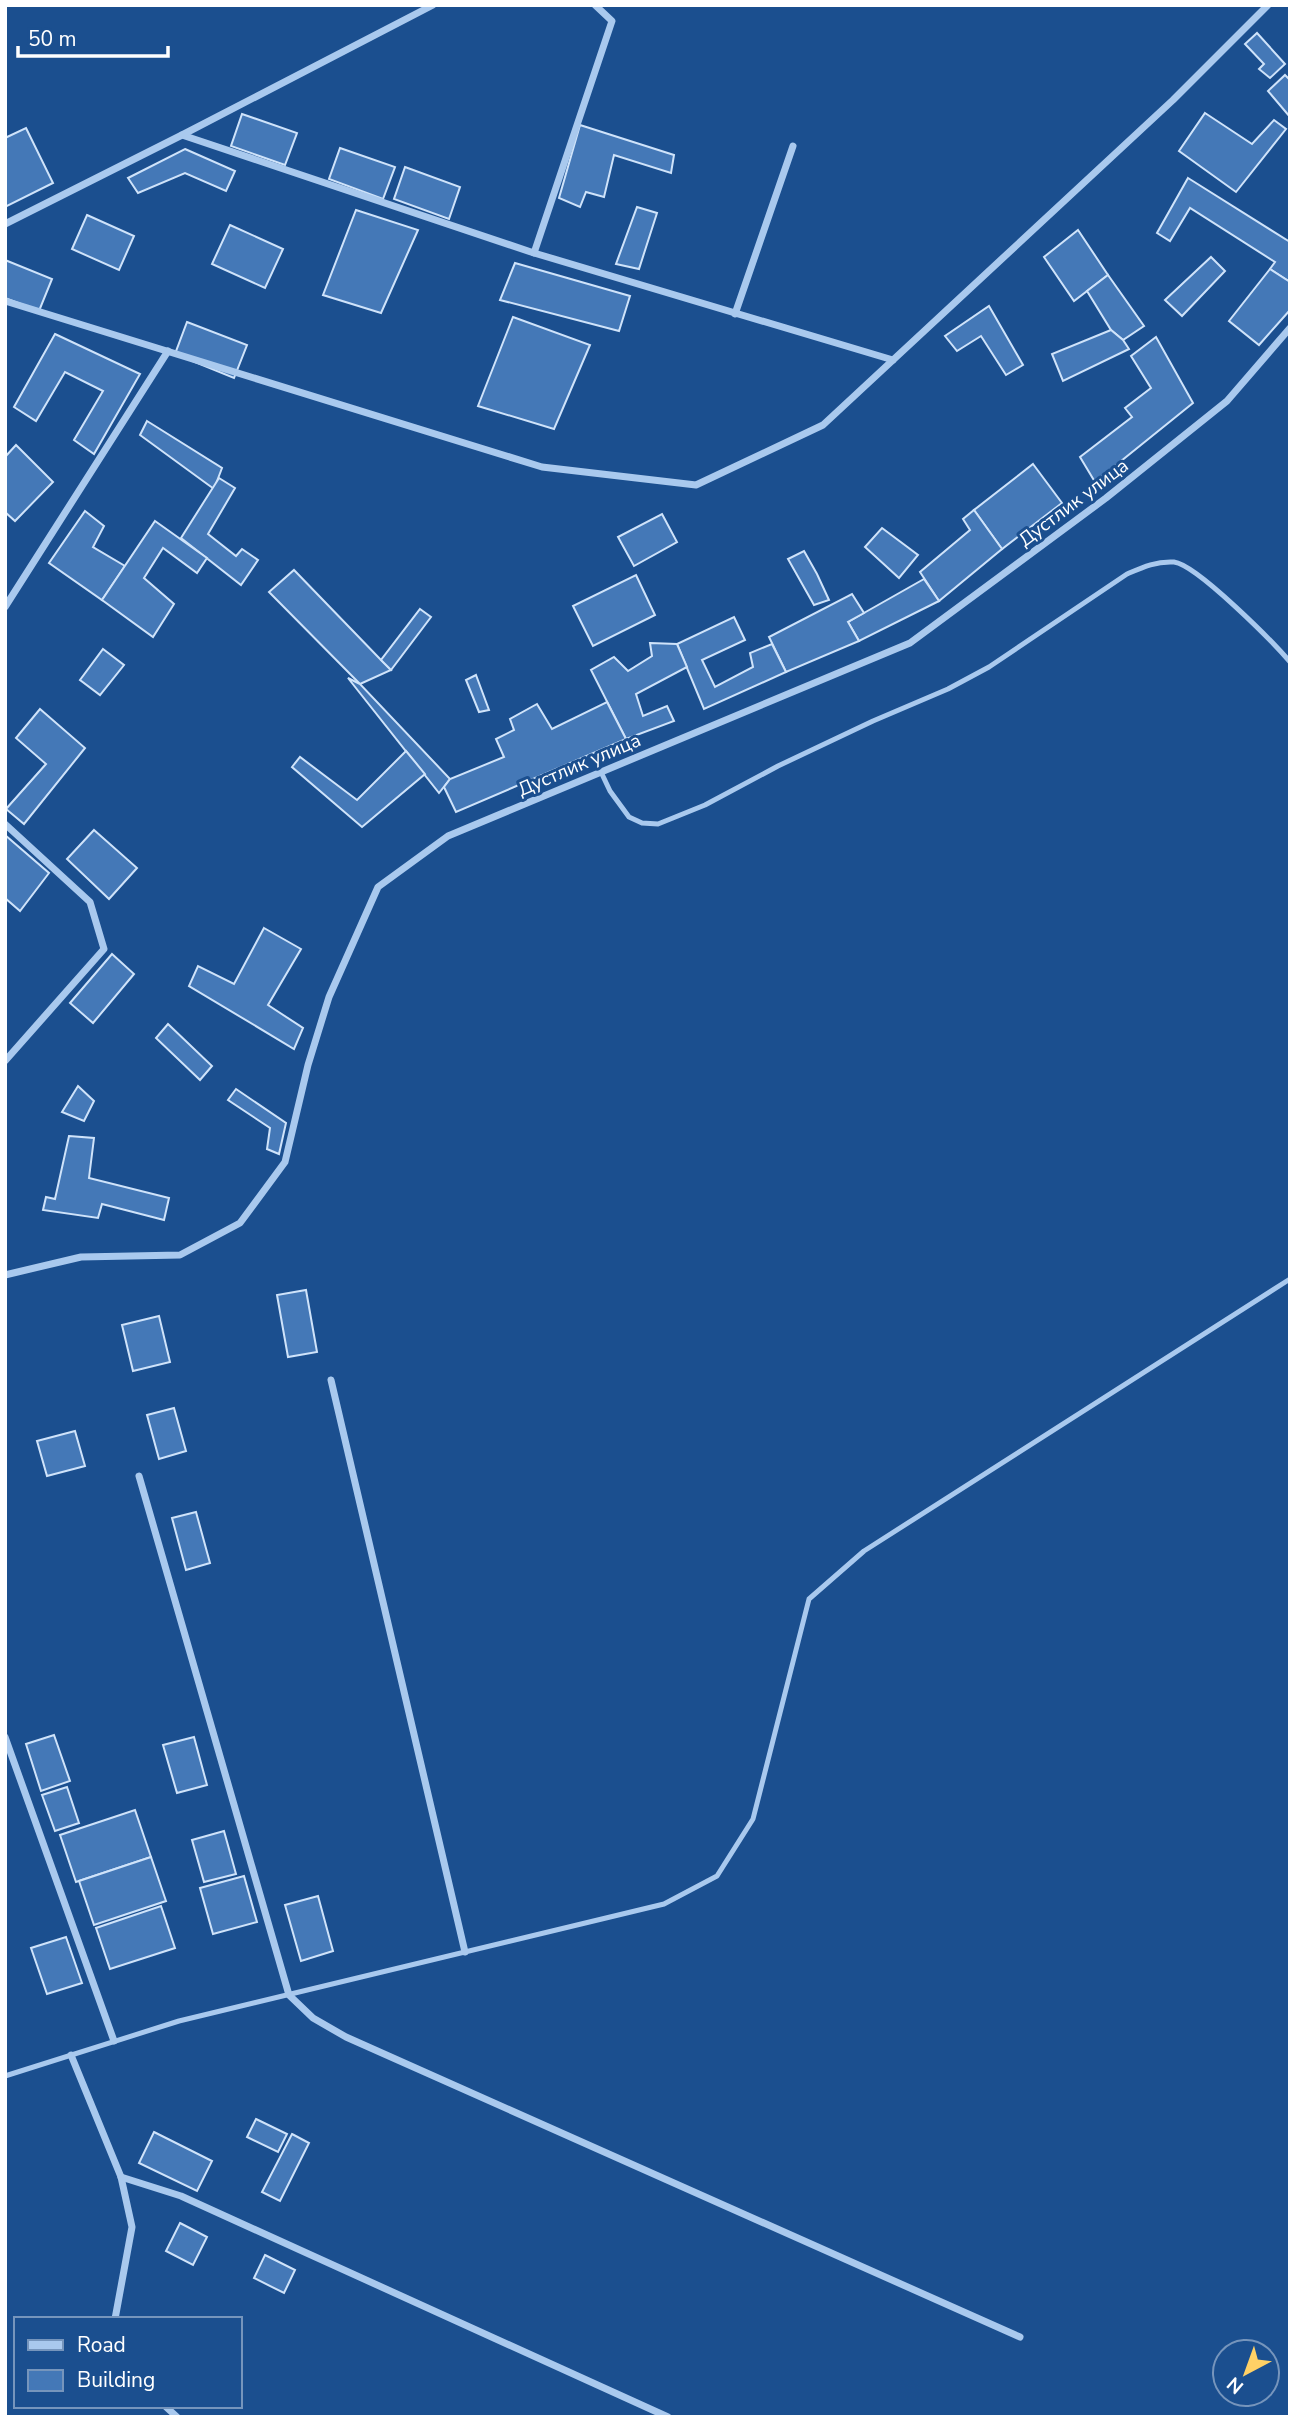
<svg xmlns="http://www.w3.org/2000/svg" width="1295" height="2422" viewBox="0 0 1295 2422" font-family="'Nunito Sans',sans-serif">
<rect width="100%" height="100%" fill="#1b4f8f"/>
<!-- building -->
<g fill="#4478b7" stroke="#cfe3fa" stroke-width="2">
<path d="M 1257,33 L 1285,64 L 1270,78 L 1259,69 L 1264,64 L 1245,44 Z"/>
<path d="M 1285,75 L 1290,80 L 1290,117 L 1268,91 Z"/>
<path d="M 1205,113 L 1252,144 L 1274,120 L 1286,129 L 1236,192 L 1179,151 Z"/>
<path d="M 242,114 L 297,133 L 285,165 L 231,146 Z"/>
<path d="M 580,125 L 674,155 L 671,173 L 614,155 L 604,197 L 586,192 L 580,207 L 559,198 Z"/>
<path d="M 26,128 L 53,183 L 5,207 L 5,138 Z"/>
<path d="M 340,148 L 395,167 L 383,199 L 329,179 Z"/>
<path d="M 185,149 L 235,171 L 226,191 L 185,173 L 138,193 L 128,178 Z"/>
<path d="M 405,167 L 460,187 L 449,219 L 394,199 Z"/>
<path d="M 1188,178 L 1290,242 L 1290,282 L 1270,269 L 1275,262 L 1190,208 L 1170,241 L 1157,233 Z"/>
<path d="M 637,207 L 657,213 L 639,269 L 616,264 Z"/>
<path d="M 356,210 L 418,230 L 381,313 L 323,295 Z"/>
<path d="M 87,215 L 134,236 L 119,270 L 72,249 Z"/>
<path d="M 230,225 L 283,249 L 265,288 L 212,264 Z"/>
<path d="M 1078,230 L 1108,275 L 1074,301 L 1044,257 Z"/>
<path d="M 1211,257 L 1225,271 L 1182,316 L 1165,300 Z"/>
<path d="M 5,260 L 52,279 L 39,311 L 5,298 Z"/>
<path d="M 515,263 L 630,296 L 619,331 L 500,300 Z"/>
<path d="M 1270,269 L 1290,282 L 1290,310 L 1259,345 L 1229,321 Z"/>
<path d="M 1108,275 L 1144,326 L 1123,340 L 1111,330 L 1087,291 Z"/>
<path d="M 989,306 L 1023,365 L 1006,375 L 981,336 L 957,351 L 945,336 Z"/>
<path d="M 513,317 L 590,345 L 554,429 L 478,406 Z"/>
<path d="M 187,322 L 247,345 L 234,378 L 175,354 Z"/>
<path d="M 1111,330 L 1123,340 L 1129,349 L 1063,381 L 1052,354 Z"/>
<path d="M 55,334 L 140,374 L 94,454 L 74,440 L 103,391 L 65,372 L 36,421 L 14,407 Z"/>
<path d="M 1156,337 L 1193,403 L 1095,482 L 1080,457 L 1132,417 L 1125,408 L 1151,388 L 1131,356 Z"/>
<path d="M 147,421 L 222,468 L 214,489 L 140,435 Z"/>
<path d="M 16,445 L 53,482 L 15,521 L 5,512 L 5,457 Z"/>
<path d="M 1033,464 L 1062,503 L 1002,549 L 974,510 Z"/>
<path d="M 219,478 L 235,488 L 208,534 L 236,556 L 242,549 L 258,560 L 241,585 L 181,538 Z"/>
<path d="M 974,510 L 1002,549 L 939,601 L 920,572 L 970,530 L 963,519 Z"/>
<path d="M 85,511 L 104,526 L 93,547 L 125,566 L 102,600 L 49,563 Z"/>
<path d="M 662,514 L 677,542 L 634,566 L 618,537 Z"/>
<path d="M 155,521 L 207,558 L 197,573 L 163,548 L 144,578 L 174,604 L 153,637 L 102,600 Z"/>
<path d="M 882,528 L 918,555 L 899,578 L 865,547 Z"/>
<path d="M 804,551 L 817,574 L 829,600 L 814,605 L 788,559 Z"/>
<path d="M 294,570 L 381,660 L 391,670 L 360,684 L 269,592 Z"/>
<path d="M 636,575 L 655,615 L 593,646 L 573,606 Z"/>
<path d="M 924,579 L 939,601 L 859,641 L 848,622 Z"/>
<path d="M 852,594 L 864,613 L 848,622 L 859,641 L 786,672 L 769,637 Z"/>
<path d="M 420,609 L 431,617 L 391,670 L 381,660 Z"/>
<path d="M 734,617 L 745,640 L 702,660 L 715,687 L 753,667 L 750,653 L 772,644 L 786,672 L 704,709 L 677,644 Z"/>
<path d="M 650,643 L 677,644 L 687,667 L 636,694 L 643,716 L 667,706 L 674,721 L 626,739 L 591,670 L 614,657 L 628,671 L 652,656 Z"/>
<path d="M 103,649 L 124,665 L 100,695 L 80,680 Z"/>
<path d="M 476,675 L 489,710 L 479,712 L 466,680 Z"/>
<path d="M 348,678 L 360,684 L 450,779 L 439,793 Z"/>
<path d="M 607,702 L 626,739 L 456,812 L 444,787 L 450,779 L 504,757 L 496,739 L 514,730 L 510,719 L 537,704 L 552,729 Z"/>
<path d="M 40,709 L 85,748 L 24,824 L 6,809 L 46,764 L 16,738 Z"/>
<path d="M 406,751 L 425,774 L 362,827 L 292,767 L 300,757 L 357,800 Z"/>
<path d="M 94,830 L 137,868 L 109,899 L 67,859 Z"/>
<path d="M 5,835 L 49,873 L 20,911 L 5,898 Z"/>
<path d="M 264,928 L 301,949 L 268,1005 L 303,1028 L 294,1049 L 189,986 L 198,966 L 234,984 Z"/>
<path d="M 112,954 L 134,974 L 93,1023 L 70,1003 Z"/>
<path d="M 168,1024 L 212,1066 L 200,1080 L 156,1038 Z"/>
<path d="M 78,1086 L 94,1101 L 84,1121 L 62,1112 Z"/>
<path d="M 236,1089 L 286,1123 L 279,1154 L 267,1149 L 270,1128 L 228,1100 Z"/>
<path d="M 69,1136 L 94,1138 L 89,1178 L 169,1198 L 164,1220 L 102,1204 L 98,1218 L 43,1210 L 46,1197 L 55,1199 Z"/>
<path d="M 306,1290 L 317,1352 L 288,1357 L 277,1295 Z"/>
<path d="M 159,1316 L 170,1362 L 133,1371 L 122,1325 Z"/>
<path d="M 174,1408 L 186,1451 L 159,1459 L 147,1415 Z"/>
<path d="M 75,1431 L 85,1466 L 47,1476 L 37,1441 Z"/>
<path d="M 196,1512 L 210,1563 L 186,1570 L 172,1518 Z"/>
<path d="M 54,1735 L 70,1781 L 41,1791 L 26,1744 Z"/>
<path d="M 194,1737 L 207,1785 L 177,1793 L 163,1745 Z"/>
<path d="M 67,1787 L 79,1823 L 55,1831 L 42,1795 Z"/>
<path d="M 135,1810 L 151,1857 L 76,1882 L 60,1835 Z"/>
<path d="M 224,1831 L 236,1874 L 204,1882 L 192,1840 Z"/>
<path d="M 151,1857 L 166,1901 L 94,1925 L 79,1881 Z"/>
<path d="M 244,1876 L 257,1922 L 213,1934 L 200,1888 Z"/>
<path d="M 318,1896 L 333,1951 L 301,1961 L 285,1905 Z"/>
<path d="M 161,1906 L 175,1948 L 110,1969 L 96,1928 Z"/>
<path d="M 66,1937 L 82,1983 L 47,1994 L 31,1948 Z"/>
<path d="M 256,2119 L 287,2134 L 278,2152 L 247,2137 Z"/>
<path d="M 154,2132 L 212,2161 L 197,2191 L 139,2163 Z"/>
<path d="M 292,2134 L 309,2143 L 280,2201 L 262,2192 Z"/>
<path d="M 180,2223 L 207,2237 L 193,2265 L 166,2251 Z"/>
<path d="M 265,2255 L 295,2270 L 284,2293 L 254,2278 Z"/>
</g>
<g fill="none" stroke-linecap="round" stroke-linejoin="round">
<!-- service -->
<g stroke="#a9c9ee" stroke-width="5">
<path d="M 601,772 L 610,791 L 629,817 L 642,823 L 658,824 L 705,805 L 778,766 L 873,721 L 948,689 L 989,667 L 1127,574 C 1143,567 1156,561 1174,562 C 1197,565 1273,642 1290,662"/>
<path d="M 5,2076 L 179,2021 L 664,1904 L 717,1876 L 753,1819 L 809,1599 L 864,1551 L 1290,1279"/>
</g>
<!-- minor -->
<g stroke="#a9c9ee" stroke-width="7">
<path d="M 182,135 L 534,253 L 612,21 L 595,5"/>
<path d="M 5,224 L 182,135 L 433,5"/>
<path d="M 534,253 L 893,360"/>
<path d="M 5,301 L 542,467 L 696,485 L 823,425 L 1173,100 L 1268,5"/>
<path d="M 735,314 L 793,146"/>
<path d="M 5,607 L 168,351"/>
<path d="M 5,824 L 90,902 L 104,949 L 5,1061"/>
<path d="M 5,1275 L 81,1257 L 180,1255 L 240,1223 L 285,1162 L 308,1065 L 329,997 L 378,887 L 448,836 L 910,643 L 1106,498 L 1227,401 L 1290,328"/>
<path d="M 331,1380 L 465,1952"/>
<path d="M 139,1476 L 289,1995 L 313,2018 L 346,2037 L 1020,2337"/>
<path d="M 5,1737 L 114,2041"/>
<path d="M 71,2055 L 121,2177 L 132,2227 L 115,2319"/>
<path d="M 121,2177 L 181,2196 L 668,2417"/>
<path d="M 165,2406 L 177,2417"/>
</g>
</g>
<g text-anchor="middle" stroke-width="6" stroke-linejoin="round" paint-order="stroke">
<!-- street labels -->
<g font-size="19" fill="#fff" stroke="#1b4f8f">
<text transform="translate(1073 502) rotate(-37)" y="7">Дустлик улица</text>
<text transform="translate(579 764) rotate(-23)" y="7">Дустлик улица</text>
</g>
</g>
<!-- border -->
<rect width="1295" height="2422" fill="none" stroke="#ffffff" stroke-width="14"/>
<!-- legend -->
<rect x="14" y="2317" width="228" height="91" fill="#1b4f8f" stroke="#7695bc" stroke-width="2"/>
<rect x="28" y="2340" width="35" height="10" fill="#a9c9ee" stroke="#7695bc" stroke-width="2"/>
<text x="77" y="2352" font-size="21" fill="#ffffff">Road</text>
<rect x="28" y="2370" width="35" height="21" fill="#4478b7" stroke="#7695bc" stroke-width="2"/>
<text x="77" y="2387" font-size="21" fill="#ffffff">Building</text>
<!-- north arrow -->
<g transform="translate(1246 2373) rotate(221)"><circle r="33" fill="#1b4f8f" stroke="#7695bc" stroke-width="2"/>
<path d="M0-5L12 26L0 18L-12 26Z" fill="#ffd166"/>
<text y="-10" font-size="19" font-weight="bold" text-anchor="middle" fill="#ffffff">N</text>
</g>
<!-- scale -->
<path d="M18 46v10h150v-10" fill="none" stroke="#ffffff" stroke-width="3.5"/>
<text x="28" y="46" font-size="21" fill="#ffffff" stroke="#1b4f8f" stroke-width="5" paint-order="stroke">50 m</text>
</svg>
